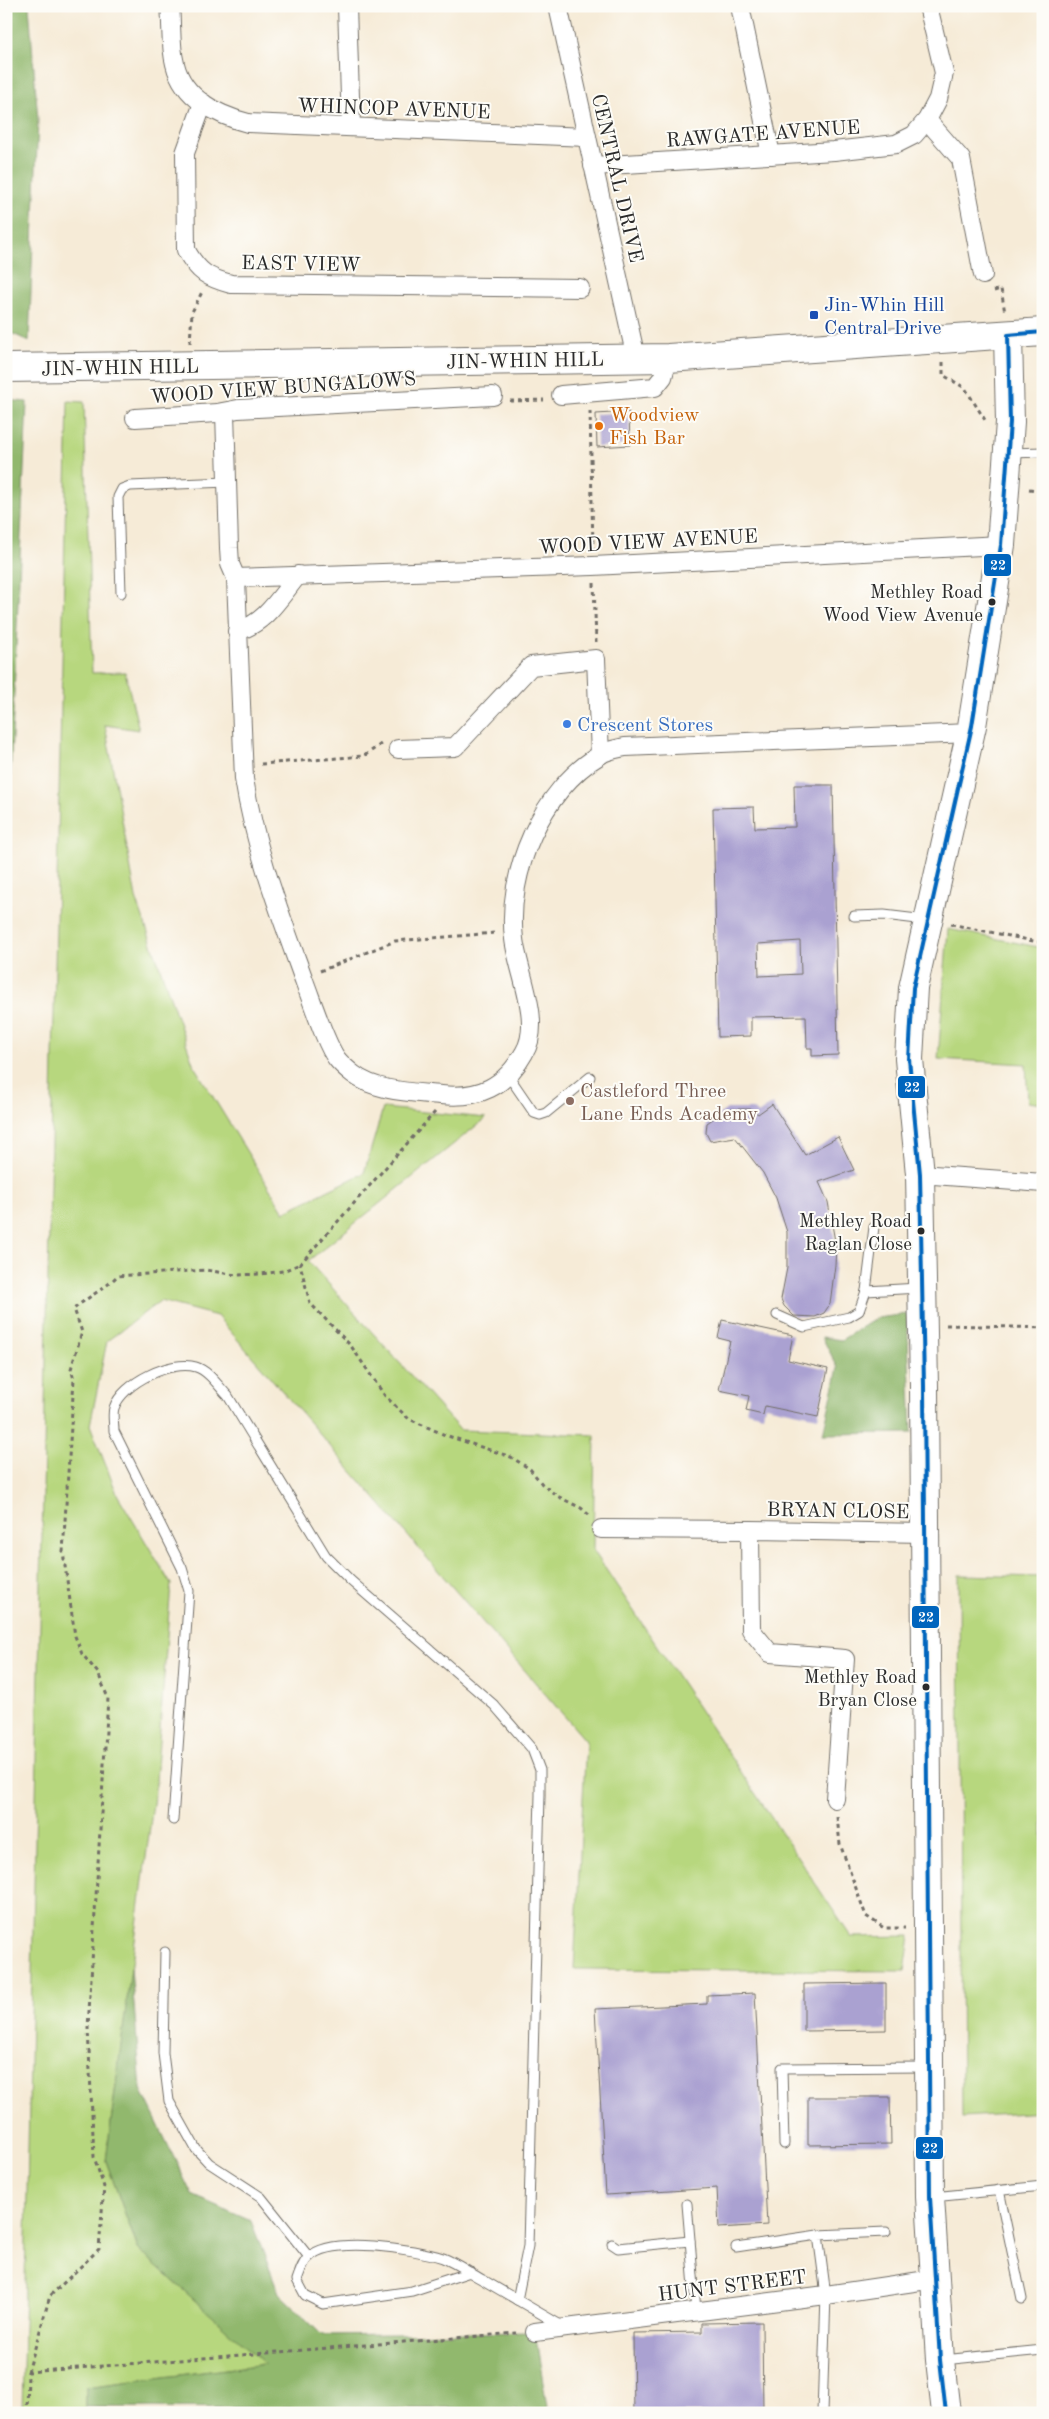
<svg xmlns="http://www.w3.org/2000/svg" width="1049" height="2419" viewBox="0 0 1049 2419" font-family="'Old Standard TT',serif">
<rect width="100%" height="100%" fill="#fdfcf7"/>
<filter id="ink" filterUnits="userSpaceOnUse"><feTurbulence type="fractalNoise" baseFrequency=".02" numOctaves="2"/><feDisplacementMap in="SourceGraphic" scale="10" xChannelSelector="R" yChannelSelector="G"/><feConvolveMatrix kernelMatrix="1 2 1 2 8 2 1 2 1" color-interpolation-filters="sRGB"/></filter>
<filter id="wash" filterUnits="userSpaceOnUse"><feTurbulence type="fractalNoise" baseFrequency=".0096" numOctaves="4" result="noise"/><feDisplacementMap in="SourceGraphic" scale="20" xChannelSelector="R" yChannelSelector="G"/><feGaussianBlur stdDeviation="1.12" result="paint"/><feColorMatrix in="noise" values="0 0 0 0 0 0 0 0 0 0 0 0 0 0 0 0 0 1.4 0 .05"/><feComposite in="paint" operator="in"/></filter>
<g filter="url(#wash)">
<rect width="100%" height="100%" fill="#f6ebd7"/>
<!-- green -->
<g fill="#b7d77e" stroke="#718154">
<path d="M 68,401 L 84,402 L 92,673 L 125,672 L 139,730 L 105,725 L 136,898 L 194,1066 L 284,1212 L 364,1173 L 383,1108 L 486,1118 L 308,1261 L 460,1430 L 595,1435 L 593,1550 L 851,1937 L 910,1936 L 905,1971 L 574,1969 L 586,1741 L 217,1316 L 160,1301 L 107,1341 L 90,1425 L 117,1494 L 171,1584 L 156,1781 L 106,2161 L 138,2249 L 266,2364 L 86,2387 L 86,2413 L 22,2413 Z"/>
<path d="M 948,929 L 1043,948 L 1043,1104 L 1028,1102 L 1026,1064 L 938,1059 Z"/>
<path d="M 959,1575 L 1043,1577 L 1043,2112 L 962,2117 Z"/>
</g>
<!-- forest -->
<g fill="#91b86d" stroke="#5e724c">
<path d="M 6,6 L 29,6 L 38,120 L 29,341 L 6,331 Z"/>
<path d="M 6,400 L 27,402 L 6,871 Z"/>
<path d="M 907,1314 L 912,1433 L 823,1434 L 838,1368 L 822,1337 L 841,1340 L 877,1318 Z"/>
<path d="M 131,1968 L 141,2089 L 192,2195 L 251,2221 L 279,2293 L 322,2335 L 535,2332 L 548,2413 L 519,2413 L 517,2409 L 86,2407 L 86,2387 L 265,2364 L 138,2249 L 106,2161 Z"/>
</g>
<g id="blocks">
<!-- building -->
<g fill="#aaa1d1" fill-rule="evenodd">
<path d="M 629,412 L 630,445 L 597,447 L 596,414 Z"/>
<path d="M 794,785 L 833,785 L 838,1055 L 812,1056 L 812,1048 L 807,1048 L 806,1016 L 751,1017 L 751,1036 L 718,1037 L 713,808 L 754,807 L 755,828 L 795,827 ZM 800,941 L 801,974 L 759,976 L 758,944 Z"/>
<path d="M 772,1104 L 805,1155 L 838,1137 L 854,1170 L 819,1182 L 828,1202 L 836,1247 L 835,1265 L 830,1304 L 824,1313 L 815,1317 L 794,1316 L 784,1306 L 781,1299 L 787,1268 L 787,1232 L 776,1198 L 763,1173 L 735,1137 L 710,1141 L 706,1133 L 707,1123 L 727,1109 L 752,1109 L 758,1114 Z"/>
<path d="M 722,1320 L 793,1335 L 788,1360 L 828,1369 L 818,1417 L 765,1406 L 763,1415 L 746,1411 L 749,1396 L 719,1390 L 730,1341 L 718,1338 Z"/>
<path d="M 886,1983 L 886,2030 L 804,2031 L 804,1984 Z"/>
<path d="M 755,1993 L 767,2225 L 719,2228 L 717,2188 L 606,2195 L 595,2009 L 707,2004 L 707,1995 Z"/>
<path d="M 808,2097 L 890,2097 L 891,2144 L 808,2145 Z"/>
<path d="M 762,2322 L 763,2413 L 634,2413 L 633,2333 L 702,2332 L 702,2323 Z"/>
</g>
</g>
</g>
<g filter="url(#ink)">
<use href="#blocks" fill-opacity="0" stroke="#726e67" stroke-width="1"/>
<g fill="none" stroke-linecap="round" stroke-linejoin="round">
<defs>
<g id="lane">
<path d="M 1011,453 L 1043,452"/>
<path d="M 121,593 L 118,497 L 122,489 L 130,486 L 227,482"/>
<path d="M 854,916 L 884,915 L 926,920"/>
<path d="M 508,1075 L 534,1113 L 540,1115 L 546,1113 L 590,1077"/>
<path d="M 866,1291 L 919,1288"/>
<path d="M 777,1315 L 804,1327 L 849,1317 L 859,1311 L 866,1291 L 874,1227"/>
<path d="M 173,1820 L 189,1591 L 182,1568 L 114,1431 C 114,1424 112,1414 114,1408 C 122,1383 172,1359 196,1367 C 209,1371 219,1387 228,1396 L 326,1556 L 351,1581 L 494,1705 L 532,1749 L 540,1770 L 540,1795 L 528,2246 L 517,2300"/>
<path d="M 165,1952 L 163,2053 L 169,2101 L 196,2149 L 209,2163 L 261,2197 L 309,2257"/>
<path d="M 784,2144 L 782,2068 L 926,2067"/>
<path d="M 999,2190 L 1022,2299"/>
<path d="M 933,2197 L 1043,2186"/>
<path d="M 687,2204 L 696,2311"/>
<path d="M 612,2244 L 618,2248 L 690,2241"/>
<path d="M 736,2247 L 818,2235"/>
<path d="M 470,2272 L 412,2291 L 323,2304 L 305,2295 L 297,2280 C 300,2272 302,2263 309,2257 C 332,2235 414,2249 443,2258 C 456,2263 470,2273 483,2280 C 509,2295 536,2311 562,2326"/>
<path d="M 943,2360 L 1043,2350"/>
<path d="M 822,2413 L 826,2295 L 818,2235 L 886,2232"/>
</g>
<g id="street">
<path d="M 170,6 C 172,25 170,46 175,64 C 183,98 217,115 248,123 L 587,137"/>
<path d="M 347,6 L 351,127"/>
<path d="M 558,6 L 636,358"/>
<path d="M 740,6 L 771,155"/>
<path d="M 203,103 L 185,153 L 186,250 C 198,272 208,278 231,284 L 580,288"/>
<path d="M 927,120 L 961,159 L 983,275"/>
<path d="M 593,166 L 834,151 L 896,144 L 914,135 L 927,120 L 938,99 L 944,73 L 928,6"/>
<path d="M 561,395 L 655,387 L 663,377 L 668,358"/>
<path d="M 225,412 L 229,548 L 230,564 L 236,578 L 244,779 C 255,849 281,916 305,983 C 312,1001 326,1045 337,1059 C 341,1064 348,1070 353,1074 C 376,1092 413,1092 441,1095 C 479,1099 505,1087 524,1053 C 543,1022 518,973 514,939 C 506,873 542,789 600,755 C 607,750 617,749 625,747 L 970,733"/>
<path d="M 135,418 L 217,413 L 238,409 L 493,396"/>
<path d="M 236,578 L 593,566 L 1001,545"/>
<path d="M 237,631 C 265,624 280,597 298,575"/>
<path d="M 398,749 L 455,747 L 531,666 L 596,659 L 600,755"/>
<path d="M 920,1174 L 1043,1183"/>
<path d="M 601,1529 L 750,1530"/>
<path d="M 835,1799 L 845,1659 L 770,1653 L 751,1630 L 750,1530 L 925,1533"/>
<path d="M 535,2332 L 826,2295 L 934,2279"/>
</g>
<g id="primary">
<path d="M 6,368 L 668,358 L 1043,332"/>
<path d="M 946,2413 L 940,2360 L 930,2197 L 924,1386 L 920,1174 L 909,1059 L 913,988 L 972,726 L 1001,545 L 1010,422 L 1008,335"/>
</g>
</defs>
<!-- lane casing -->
<use href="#lane" stroke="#726e67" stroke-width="11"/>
<!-- street casing -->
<use href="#street" stroke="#726e67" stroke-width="20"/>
<!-- primary casing -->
<use href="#primary" stroke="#726e67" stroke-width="30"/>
<!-- path -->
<g stroke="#726e67" stroke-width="3" stroke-dasharray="4 4" stroke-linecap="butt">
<path d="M 994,291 L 1001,289 L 1005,313"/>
<path d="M 190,343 L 192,312 L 202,292"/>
<path d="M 943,362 L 943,375 L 965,388 L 985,420"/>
<path d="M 510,401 L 544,400"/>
<path d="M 590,411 L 593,549"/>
<path d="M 1029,489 L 1043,491"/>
<path d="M 594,583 L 596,642"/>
<path d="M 261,764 L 364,756 L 381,744"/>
<path d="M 951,924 L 1043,943"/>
<path d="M 320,971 L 395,941 L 495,933"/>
<path d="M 435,1112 L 300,1264 L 310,1303 L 351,1346 L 385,1396 L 409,1419 L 445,1435 L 511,1457 L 530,1469 L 542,1484 L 557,1496 L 581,1508 L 589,1515"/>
<path d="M 946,1325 L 1043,1328"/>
<path d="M 837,1817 L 840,1844 L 866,1916 L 884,1928 L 905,1928"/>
<path d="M 28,2372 L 50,2296 L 99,2249 L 104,2187 L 94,2157 L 88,2028 L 108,1698 L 98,1673 L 82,1654 L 75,1636 L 63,1552 L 74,1379 L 71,1369 L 82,1332 L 74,1309 C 88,1296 104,1290 117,1276 L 206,1270 L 236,1275 L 261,1274 L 283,1271 L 300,1264"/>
<path d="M 27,2413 L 28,2372 L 517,2333"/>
</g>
<!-- lane -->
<use href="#lane" stroke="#fff" stroke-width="9"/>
<!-- street -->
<use href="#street" stroke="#fff" stroke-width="18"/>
<!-- primary -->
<use href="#primary" stroke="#fff" stroke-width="28"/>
<defs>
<path id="bus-1" d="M 946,2413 L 940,2360 L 930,2197 L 924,1386 L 920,1174 L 909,1059 L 913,988 L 972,726 L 1001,545 L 1010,422 L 1008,335 L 1043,332"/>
</defs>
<!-- bus-1 casing -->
<use href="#bus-1" stroke="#fdfcf7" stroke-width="8"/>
<!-- bus-1 -->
<use href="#bus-1" stroke="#0065bd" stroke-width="4"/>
</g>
</g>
<!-- markers -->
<rect fill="#1a4fb4" stroke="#fdfcf7" stroke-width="2" x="809" y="310" width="10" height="10" rx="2.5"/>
<circle fill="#e8710a" stroke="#fdfcf7" stroke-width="2" cx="599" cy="426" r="5"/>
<g fill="#2b2b2b" stroke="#fdfcf7" stroke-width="2">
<circle cx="992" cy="602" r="4.5"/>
<circle cx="921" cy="1231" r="4.5"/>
<circle cx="926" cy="1687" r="4.5"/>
</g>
<circle fill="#3f7fe0" stroke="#fdfcf7" stroke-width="2" cx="567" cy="724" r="5"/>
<circle fill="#8d6e63" stroke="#fdfcf7" stroke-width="2" cx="570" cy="1101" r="5"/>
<g text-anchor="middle" stroke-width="4" stroke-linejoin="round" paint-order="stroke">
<!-- bus labels -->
<g font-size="19" fill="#2b2b2b" stroke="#fdfcf7" text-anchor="end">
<text x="983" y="598">Methley Road<tspan x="983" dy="23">Wood View Avenue</tspan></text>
<text x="912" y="1227">Methley Road<tspan x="912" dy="23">Raglan Close</tspan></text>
<text x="917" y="1683">Methley Road<tspan x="917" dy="23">Bryan Close</tspan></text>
</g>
<!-- street labels -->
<g font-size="20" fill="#2b2b2b" stroke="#fdfcf7">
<text transform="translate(394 108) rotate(2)" y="7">WHINCOP AVENUE</text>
<text transform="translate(763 133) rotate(-4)" y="7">RAWGATE AVENUE</text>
<text transform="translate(618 178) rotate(77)" y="7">CENTRAL DRIVE</text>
<text transform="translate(301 263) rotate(1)" y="7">EAST VIEW</text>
<text transform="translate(525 360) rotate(-1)" y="7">JIN-WHIN HILL</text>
<text transform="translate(120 367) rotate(-1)" y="7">JIN-WHIN HILL</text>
<text transform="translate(283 387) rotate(-4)" y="7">WOOD VIEW BUNGALOWS</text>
<text transform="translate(648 541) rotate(-3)" y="7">WOOD VIEW AVENUE</text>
<text transform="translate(838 1510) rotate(1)" y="7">BRYAN CLOSE</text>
<text transform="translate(732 2285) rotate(-7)" y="7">HUNT STREET</text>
</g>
<!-- transit labels -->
<g font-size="20" fill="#164399" stroke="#fdfcf7" text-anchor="start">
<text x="824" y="311">Jin-Whin Hill<tspan x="824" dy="23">Central Drive</tspan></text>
</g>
<!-- food labels -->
<g font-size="20" fill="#c56008" stroke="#fdfcf7" text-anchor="start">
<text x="609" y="421">Woodview<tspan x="609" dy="23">Fish Bar</tspan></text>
</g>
<!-- shop labels -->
<g font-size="20" fill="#366cbe" stroke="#fdfcf7" text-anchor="start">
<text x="577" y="731">Crescent Stores</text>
</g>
<!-- education labels -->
<g font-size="20" fill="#785e54" stroke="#fdfcf7" text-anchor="start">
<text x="580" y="1097">Castleford Three<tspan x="580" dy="23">Lane Ends Academy</tspan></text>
</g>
</g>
<g stroke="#fdfcf7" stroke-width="2">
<rect x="983" y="553" width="29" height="24" rx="5" fill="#0065bd"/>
<rect x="897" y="1075" width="29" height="24" rx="5" fill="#0065bd"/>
<rect x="911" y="1605" width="29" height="24" rx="5" fill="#0065bd"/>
<rect x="915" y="2136" width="29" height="24" rx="5" fill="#0065bd"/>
</g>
<g font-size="14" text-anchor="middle" font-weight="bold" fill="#fff">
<text x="998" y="570">22</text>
<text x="912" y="1092">22</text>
<text x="926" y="1622">22</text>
<text x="930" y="2153">22</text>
</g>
<!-- margin -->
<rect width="1049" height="2419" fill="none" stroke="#fdfcf7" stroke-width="25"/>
</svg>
